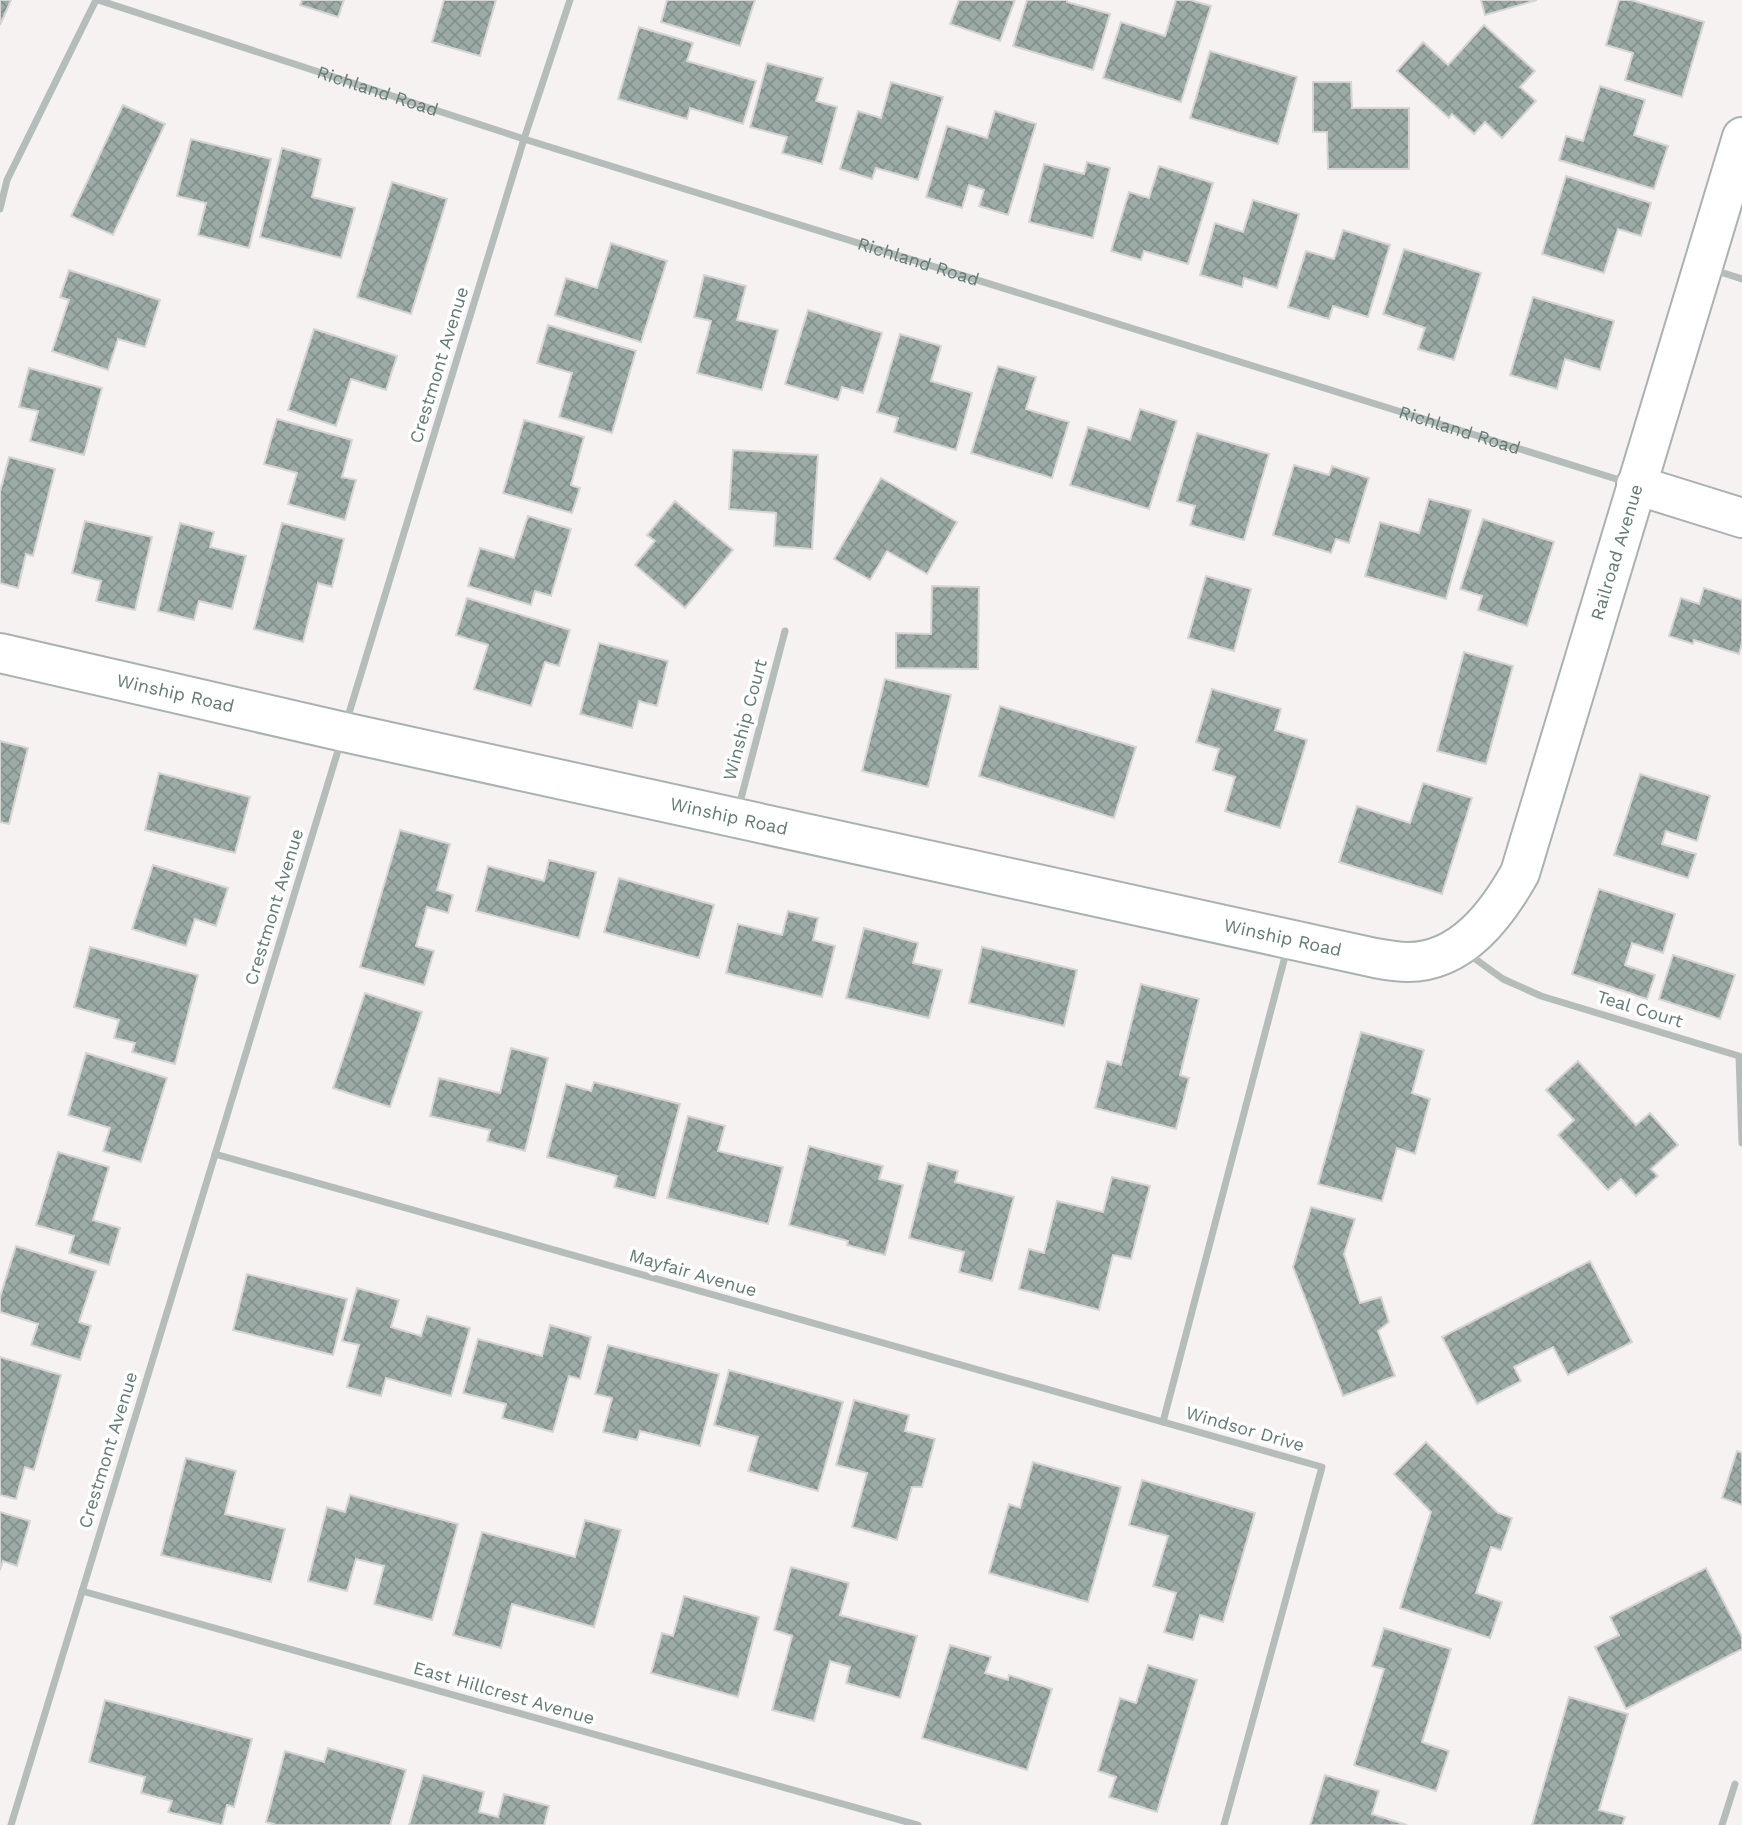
<svg xmlns="http://www.w3.org/2000/svg" width="1742" height="1825" viewBox="0 0 1742 1825" font-family="'Work Sans',sans-serif">
<defs>
<pattern id="building-cross-hatch" width="8" height="8" patternUnits="userSpaceOnUse" patternTransform="scale(1.75)"><rect width="8" height="8" fill="#9daba7"/><path d="M0 0l8 8M0 8l8-8" fill="none" stroke="#84908d"/></pattern>
</defs>
<rect width="100%" height="100%" fill="#f5f2f1"/>
<!-- building -->
<g fill="url(#building-cross-hatch)" stroke="#d6d5d4" stroke-width="2">
<path d="M 0,0 L 11,0 L 0,25 Z"/>
<path d="M 302,0 L 344,0 L 338,17 L 300,5 Z"/>
<path d="M 444,0 L 496,0 L 480,56 L 432,42 Z"/>
<path d="M 667,0 L 755,0 L 740,46 L 661,22 Z"/>
<path d="M 959,0 L 1015,0 L 1000,41 L 950,24 Z"/>
<path d="M 1027,0 L 1067,0 L 1067,2 L 1110,14 L 1093,70 L 1013,46 Z"/>
<path d="M 1176,0 L 1190,0 L 1211,6 L 1181,102 L 1103,78 L 1121,22 L 1165,36 Z"/>
<path d="M 1481,0 L 1537,0 L 1485,15 Z"/>
<path d="M 1619,0 L 1631,0 L 1704,22 L 1682,97 L 1625,80 L 1633,53 L 1606,45 Z"/>
<path d="M 1484,25 L 1535,71 L 1520,87 L 1536,101 L 1502,138 L 1485,122 L 1474,134 L 1452,114 L 1449,118 L 1397,71 L 1423,42 L 1448,65 Z"/>
<path d="M 639,27 L 693,43 L 687,61 L 756,81 L 743,124 L 690,108 L 687,119 L 618,99 Z"/>
<path d="M 1210,51 L 1297,77 L 1278,144 L 1190,118 Z"/>
<path d="M 767,63 L 823,78 L 816,101 L 837,107 L 822,164 L 782,153 L 787,137 L 750,127 Z"/>
<path d="M 891,82 L 943,97 L 918,180 L 876,168 L 872,179 L 840,169 L 858,111 L 881,118 Z"/>
<path d="M 1313,82 L 1351,82 L 1352,108 L 1409,108 L 1409,169 L 1328,169 L 1327,132 L 1313,132 Z"/>
<path d="M 1600,86 L 1645,100 L 1634,135 L 1668,146 L 1654,189 L 1559,160 L 1566,136 L 1583,141 Z"/>
<path d="M 123,105 L 165,124 L 113,235 L 71,216 Z"/>
<path d="M 995,111 L 1036,124 L 1008,215 L 979,206 L 984,190 L 969,185 L 962,208 L 926,197 L 947,126 L 987,138 Z"/>
<path d="M 191,139 L 271,159 L 249,248 L 198,235 L 206,203 L 177,196 Z"/>
<path d="M 282,148 L 321,159 L 312,197 L 355,208 L 341,258 L 260,237 Z"/>
<path d="M 1087,162 L 1110,168 L 1093,238 L 1029,222 L 1044,164 L 1084,174 Z"/>
<path d="M 1159,166 L 1213,183 L 1188,264 L 1144,251 L 1141,260 L 1111,251 L 1129,192 L 1149,198 Z"/>
<path d="M 1566,176 L 1651,203 L 1641,236 L 1618,229 L 1604,273 L 1542,254 Z"/>
<path d="M 392,182 L 447,199 L 411,314 L 357,297 Z"/>
<path d="M 1253,200 L 1299,214 L 1277,288 L 1244,278 L 1242,287 L 1200,275 L 1215,223 L 1243,232 Z"/>
<path d="M 1343,230 L 1390,245 L 1368,317 L 1333,306 L 1329,319 L 1288,307 L 1306,251 L 1334,259 Z"/>
<path d="M 611,243 L 667,261 L 641,342 L 555,315 L 566,278 L 597,288 Z"/>
<path d="M 1404,249 L 1481,273 L 1454,360 L 1418,349 L 1425,328 L 1383,314 Z"/>
<path d="M 69,270 L 160,300 L 145,347 L 118,339 L 108,370 L 52,351 L 69,300 L 60,297 Z"/>
<path d="M 704,275 L 746,286 L 737,320 L 778,330 L 762,390 L 697,373 L 711,321 L 694,317 Z"/>
<path d="M 1533,297 L 1614,321 L 1600,370 L 1565,359 L 1557,389 L 1510,375 Z"/>
<path d="M 808,310 L 882,333 L 863,393 L 842,387 L 838,400 L 785,384 Z"/>
<path d="M 548,325 L 636,351 L 612,433 L 559,417 L 572,373 L 537,363 Z"/>
<path d="M 314,329 L 397,356 L 386,390 L 351,379 L 336,426 L 288,410 Z"/>
<path d="M 900,334 L 941,346 L 931,381 L 972,393 L 956,450 L 894,432 L 898,418 L 877,412 Z"/>
<path d="M 998,366 L 1036,377 L 1026,409 L 1069,422 L 1052,478 L 971,453 Z"/>
<path d="M 29,368 L 102,388 L 84,455 L 30,441 L 38,411 L 19,407 Z"/>
<path d="M 1140,409 L 1177,421 L 1149,509 L 1070,485 L 1088,427 L 1130,440 Z"/>
<path d="M 277,419 L 352,440 L 342,477 L 356,480 L 345,520 L 288,504 L 297,473 L 264,464 Z"/>
<path d="M 524,420 L 584,437 L 571,485 L 580,488 L 572,513 L 503,493 Z"/>
<path d="M 1197,433 L 1269,454 L 1244,540 L 1190,525 L 1195,506 L 1177,501 Z"/>
<path d="M 733,450 L 818,455 L 812,549 L 774,546 L 776,513 L 729,509 Z"/>
<path d="M 9,457 L 55,469 L 33,556 L 26,554 L 18,588 L 0,583 L 0,492 Z"/>
<path d="M 1294,465 L 1329,475 L 1332,466 L 1369,478 L 1349,543 L 1336,539 L 1331,553 L 1273,535 Z"/>
<path d="M 881,478 L 957,522 L 927,574 L 887,551 L 870,580 L 834,559 Z"/>
<path d="M 1429,499 L 1471,510 L 1446,599 L 1365,576 L 1380,522 L 1419,533 Z"/>
<path d="M 675,501 L 733,550 L 685,608 L 635,565 L 655,541 L 647,535 Z"/>
<path d="M 528,516 L 571,529 L 551,596 L 535,591 L 531,605 L 468,586 L 480,548 L 514,558 Z"/>
<path d="M 1483,519 L 1554,542 L 1527,626 L 1478,610 L 1482,596 L 1460,589 Z"/>
<path d="M 85,521 L 152,537 L 135,610 L 96,601 L 101,581 L 72,573 Z"/>
<path d="M 180,523 L 214,532 L 210,547 L 246,556 L 232,609 L 199,601 L 194,620 L 158,611 Z"/>
<path d="M 282,523 L 344,539 L 332,587 L 318,583 L 303,642 L 254,629 Z"/>
<path d="M 1206,576 L 1251,589 L 1234,651 L 1188,638 Z"/>
<path d="M 932,586 L 979,587 L 978,669 L 896,668 L 896,633 L 931,634 Z"/>
<path d="M 1704,588 L 1742,600 L 1742,643 L 1739,654 L 1694,640 L 1693,644 L 1669,636 L 1681,598 L 1699,604 Z"/>
<path d="M 467,598 L 570,630 L 559,666 L 545,662 L 531,706 L 474,689 L 488,645 L 456,635 Z"/>
<path d="M 599,643 L 668,661 L 657,706 L 639,701 L 632,728 L 580,714 Z"/>
<path d="M 1464,652 L 1513,666 L 1486,764 L 1437,751 Z"/>
<path d="M 885,679 L 951,695 L 928,787 L 862,771 Z"/>
<path d="M 1212,689 L 1281,709 L 1275,730 L 1307,740 L 1280,828 L 1225,811 L 1235,777 L 1213,770 L 1219,749 L 1196,742 Z"/>
<path d="M 1000,706 L 1136,747 L 1114,818 L 979,776 Z"/>
<path d="M 0,741 L 28,748 L 9,824 L 0,822 Z"/>
<path d="M 159,773 L 250,797 L 235,853 L 145,830 Z"/>
<path d="M 1640,774 L 1710,796 L 1697,841 L 1666,831 L 1662,844 L 1696,854 L 1688,878 L 1614,855 Z"/>
<path d="M 1423,783 L 1472,798 L 1442,894 L 1339,862 L 1357,806 L 1410,823 Z"/>
<path d="M 400,830 L 450,844 L 437,890 L 453,895 L 448,913 L 427,907 L 416,946 L 434,951 L 424,985 L 360,967 Z"/>
<path d="M 549,860 L 596,872 L 579,938 L 476,911 L 488,866 L 544,881 Z"/>
<path d="M 153,865 L 228,888 L 216,926 L 195,919 L 186,946 L 132,929 Z"/>
<path d="M 619,878 L 714,905 L 699,958 L 604,932 Z"/>
<path d="M 1599,889 L 1675,914 L 1663,953 L 1632,943 L 1625,965 L 1655,975 L 1647,999 L 1572,974 Z"/>
<path d="M 788,911 L 818,918 L 813,940 L 835,946 L 822,997 L 726,973 L 738,924 L 782,935 Z"/>
<path d="M 864,928 L 918,943 L 913,963 L 942,970 L 929,1018 L 846,998 Z"/>
<path d="M 90,947 L 198,975 L 175,1064 L 132,1052 L 135,1043 L 114,1038 L 119,1020 L 74,1007 Z"/>
<path d="M 982,947 L 1077,970 L 1064,1026 L 969,1003 Z"/>
<path d="M 1673,955 L 1735,975 L 1720,1019 L 1659,999 Z"/>
<path d="M 1141,984 L 1199,999 L 1180,1075 L 1189,1078 L 1176,1129 L 1095,1108 L 1107,1061 L 1121,1065 Z"/>
<path d="M 365,993 L 422,1012 L 390,1107 L 333,1088 Z"/>
<path d="M 1361,1032 L 1424,1050 L 1412,1093 L 1430,1099 L 1415,1154 L 1397,1148 L 1382,1201 L 1318,1184 Z"/>
<path d="M 511,1048 L 548,1058 L 525,1151 L 487,1141 L 490,1130 L 430,1116 L 439,1078 L 500,1093 Z"/>
<path d="M 86,1053 L 167,1078 L 141,1162 L 103,1151 L 110,1128 L 68,1115 Z"/>
<path d="M 1578,1061 L 1636,1125 L 1650,1113 L 1678,1145 L 1651,1169 L 1658,1176 L 1636,1196 L 1621,1179 L 1608,1190 L 1558,1135 L 1574,1120 L 1546,1090 Z"/>
<path d="M 594,1082 L 680,1104 L 655,1198 L 614,1187 L 617,1176 L 547,1157 L 566,1084 L 591,1091 Z"/>
<path d="M 688,1116 L 725,1126 L 718,1151 L 783,1167 L 768,1224 L 667,1198 Z"/>
<path d="M 809,1146 L 883,1166 L 879,1179 L 903,1185 L 885,1255 L 847,1245 L 848,1241 L 789,1225 Z"/>
<path d="M 58,1152 L 109,1167 L 93,1220 L 120,1228 L 109,1265 L 69,1253 L 74,1236 L 36,1225 Z"/>
<path d="M 928,1163 L 958,1171 L 955,1182 L 1014,1197 L 992,1281 L 959,1272 L 964,1252 L 909,1238 Z"/>
<path d="M 1112,1177 L 1150,1186 L 1131,1259 L 1113,1255 L 1099,1310 L 1019,1289 L 1029,1249 L 1044,1253 L 1057,1201 L 1103,1212 Z"/>
<path d="M 1311,1207 L 1355,1219 L 1344,1254 L 1360,1303 L 1381,1297 L 1389,1322 L 1378,1331 L 1395,1376 L 1343,1396 L 1293,1267 Z"/>
<path d="M 16,1246 L 96,1271 L 79,1322 L 91,1326 L 80,1360 L 31,1345 L 38,1324 L 0,1312 L 0,1297 Z"/>
<path d="M 1590,1261 L 1632,1342 L 1568,1375 L 1553,1347 L 1514,1367 L 1521,1381 L 1477,1404 L 1442,1337 Z"/>
<path d="M 247,1274 L 347,1299 L 333,1355 L 233,1330 Z"/>
<path d="M 357,1288 L 399,1300 L 391,1327 L 421,1336 L 427,1316 L 470,1328 L 451,1396 L 386,1378 L 381,1396 L 347,1387 L 359,1345 L 342,1341 Z"/>
<path d="M 550,1325 L 591,1337 L 580,1379 L 569,1376 L 553,1432 L 502,1418 L 506,1404 L 463,1393 L 478,1339 L 542,1356 Z"/>
<path d="M 608,1345 L 719,1374 L 700,1446 L 640,1431 L 637,1440 L 603,1432 L 612,1398 L 595,1394 Z"/>
<path d="M 0,1357 L 61,1375 L 34,1470 L 25,1467 L 16,1499 L 0,1495 Z"/>
<path d="M 729,1370 L 843,1402 L 818,1491 L 748,1471 L 758,1437 L 714,1425 Z"/>
<path d="M 854,1400 L 909,1415 L 905,1431 L 935,1439 L 922,1487 L 912,1487 L 897,1540 L 852,1527 L 867,1473 L 836,1465 Z"/>
<path d="M 1426,1442 L 1498,1513 L 1512,1518 L 1501,1550 L 1491,1547 L 1476,1593 L 1502,1602 L 1490,1638 L 1400,1608 L 1431,1512 L 1394,1474 Z"/>
<path d="M 1737,1451 L 1742,1453 L 1742,1505 L 1722,1498 Z"/>
<path d="M 186,1458 L 236,1471 L 225,1514 L 285,1529 L 271,1582 L 161,1555 Z"/>
<path d="M 1033,1462 L 1121,1487 L 1088,1602 L 989,1573 L 1009,1504 L 1020,1508 Z"/>
<path d="M 1142,1480 L 1255,1513 L 1223,1622 L 1200,1615 L 1193,1640 L 1164,1632 L 1176,1593 L 1153,1586 L 1168,1536 L 1129,1525 Z"/>
<path d="M 350,1495 L 458,1524 L 432,1620 L 374,1604 L 384,1566 L 356,1559 L 347,1591 L 308,1581 L 327,1507 L 345,1512 Z"/>
<path d="M 0,1512 L 30,1521 L 17,1566 L 3,1561 L 0,1570 Z"/>
<path d="M 585,1520 L 621,1530 L 594,1627 L 512,1604 L 501,1648 L 453,1635 L 482,1532 L 575,1557 Z"/>
<path d="M 791,1567 L 849,1583 L 840,1615 L 917,1636 L 900,1698 L 846,1683 L 850,1667 L 830,1661 L 814,1721 L 772,1710 L 792,1636 L 774,1630 Z"/>
<path d="M 1706,1568 L 1742,1637 L 1742,1649 L 1626,1709 L 1595,1647 L 1619,1635 L 1610,1617 Z"/>
<path d="M 684,1596 L 759,1617 L 738,1697 L 651,1673 L 662,1633 L 673,1636 Z"/>
<path d="M 1384,1628 L 1451,1649 L 1422,1742 L 1449,1751 L 1436,1791 L 1354,1765 L 1384,1669 L 1372,1666 Z"/>
<path d="M 950,1645 L 991,1657 L 985,1673 L 1008,1680 L 1009,1675 L 1052,1689 L 1027,1770 L 922,1738 Z"/>
<path d="M 1148,1665 L 1197,1680 L 1157,1812 L 1109,1797 L 1116,1777 L 1098,1771 L 1120,1698 L 1136,1703 Z"/>
<path d="M 1569,1697 L 1628,1714 L 1599,1810 L 1625,1817 L 1622,1825 L 1532,1825 Z"/>
<path d="M 105,1700 L 252,1739 L 234,1807 L 227,1805 L 222,1825 L 168,1812 L 172,1801 L 141,1793 L 145,1777 L 89,1762 Z"/>
<path d="M 328,1748 L 406,1770 L 390,1825 L 277,1825 L 266,1822 L 285,1751 L 324,1762 Z"/>
<path d="M 423,1775 L 484,1792 L 479,1812 L 498,1817 L 504,1794 L 549,1806 L 544,1825 L 409,1825 Z"/>
<path d="M 1325,1775 L 1379,1791 L 1372,1814 L 1407,1825 L 1310,1825 Z"/>
</g>
<g fill="none" stroke-linecap="round" stroke-linejoin="round">
<defs>
<g id="secondary">
<path d="M 1636,485 L 1742,518"/>
<path id="s2" d="M 0,653 L 344,732 L 1375,958 C 1386,960 1397,962 1408,962 C 1462,962 1497,914 1520,873 L 1742,137"/>
</g>
</defs>
<!-- secondary casing -->
<use href="#secondary" stroke="#a8b2b0" stroke-width="42"/>
<!-- street -->
<g stroke="#b5bdbb" stroke-width="7">
<path id="s1" d="M 98,0 L 524,139 L 1626,482"/>
<path d="M 0,209 L 7,180 L 96,0"/>
<path d="M 1714,270 L 1742,279"/>
<path d="M 346,723 L 524,139 L 570,0"/>
<path d="M 739,806 L 785,631"/>
<path d="M 1467,953 L 1503,979 L 1541,996 L 1739,1056 L 1742,1143"/>
<path d="M 215,1154 L 1322,1467 L 1224,1825"/>
<path d="M 1163,1422 L 1287,949"/>
<path d="M 82,1591 L 918,1825"/>
<path d="M 11,1825 L 340,744"/>
<path d="M 1722,1825 L 1735,1784"/>
</g>
<!-- secondary -->
<use href="#secondary" stroke="#fff" stroke-width="38"/>
</g>
<g text-anchor="middle" stroke-width="7" stroke-linejoin="round" paint-order="stroke">
<!-- street labels -->
<g font-size="18" fill="#637a74" stroke="#fff">
<text dy="6" stroke="none"><textPath href="#s1" startOffset="294">Richland Road</textPath></text>
<text dy="6" stroke="none"><textPath href="#s1" startOffset="861">Richland Road</textPath></text>
<text transform="translate(439 365) rotate(-73)" y="6">Crestmont Avenue</text>
<text dy="6" stroke="none"><textPath href="#s1" startOffset="1428">Richland Road</textPath></text>
<text dy="6" stroke="none"><textPath href="#s2" startOffset="1927">Railroad Avenue</textPath></text>
<text dy="6" stroke="none"><textPath href="#s2" startOffset="180">Winship Road</textPath></text>
<text transform="translate(745 720) rotate(-75)" y="6">Winship Court</text>
<text dy="6" stroke="none"><textPath href="#s2" startOffset="747">Winship Road</textPath></text>
<text transform="translate(274 907) rotate(-73)" y="6">Crestmont Avenue</text>
<text dy="6" stroke="none"><textPath href="#s2" startOffset="1314">Winship Road</textPath></text>
<text transform="translate(1640 1009) rotate(17)" y="6">Teal Court</text>
<text transform="translate(693 1273) rotate(16)" y="6">Mayfair Avenue</text>
<text transform="translate(1245 1429) rotate(16)" y="6">Windsor Drive</text>
<text transform="translate(108 1450) rotate(-73)" y="6">Crestmont Avenue</text>
<text transform="translate(504 1693) rotate(16)" y="6">East Hillcrest Avenue</text>
</g>
</g>
</svg>
